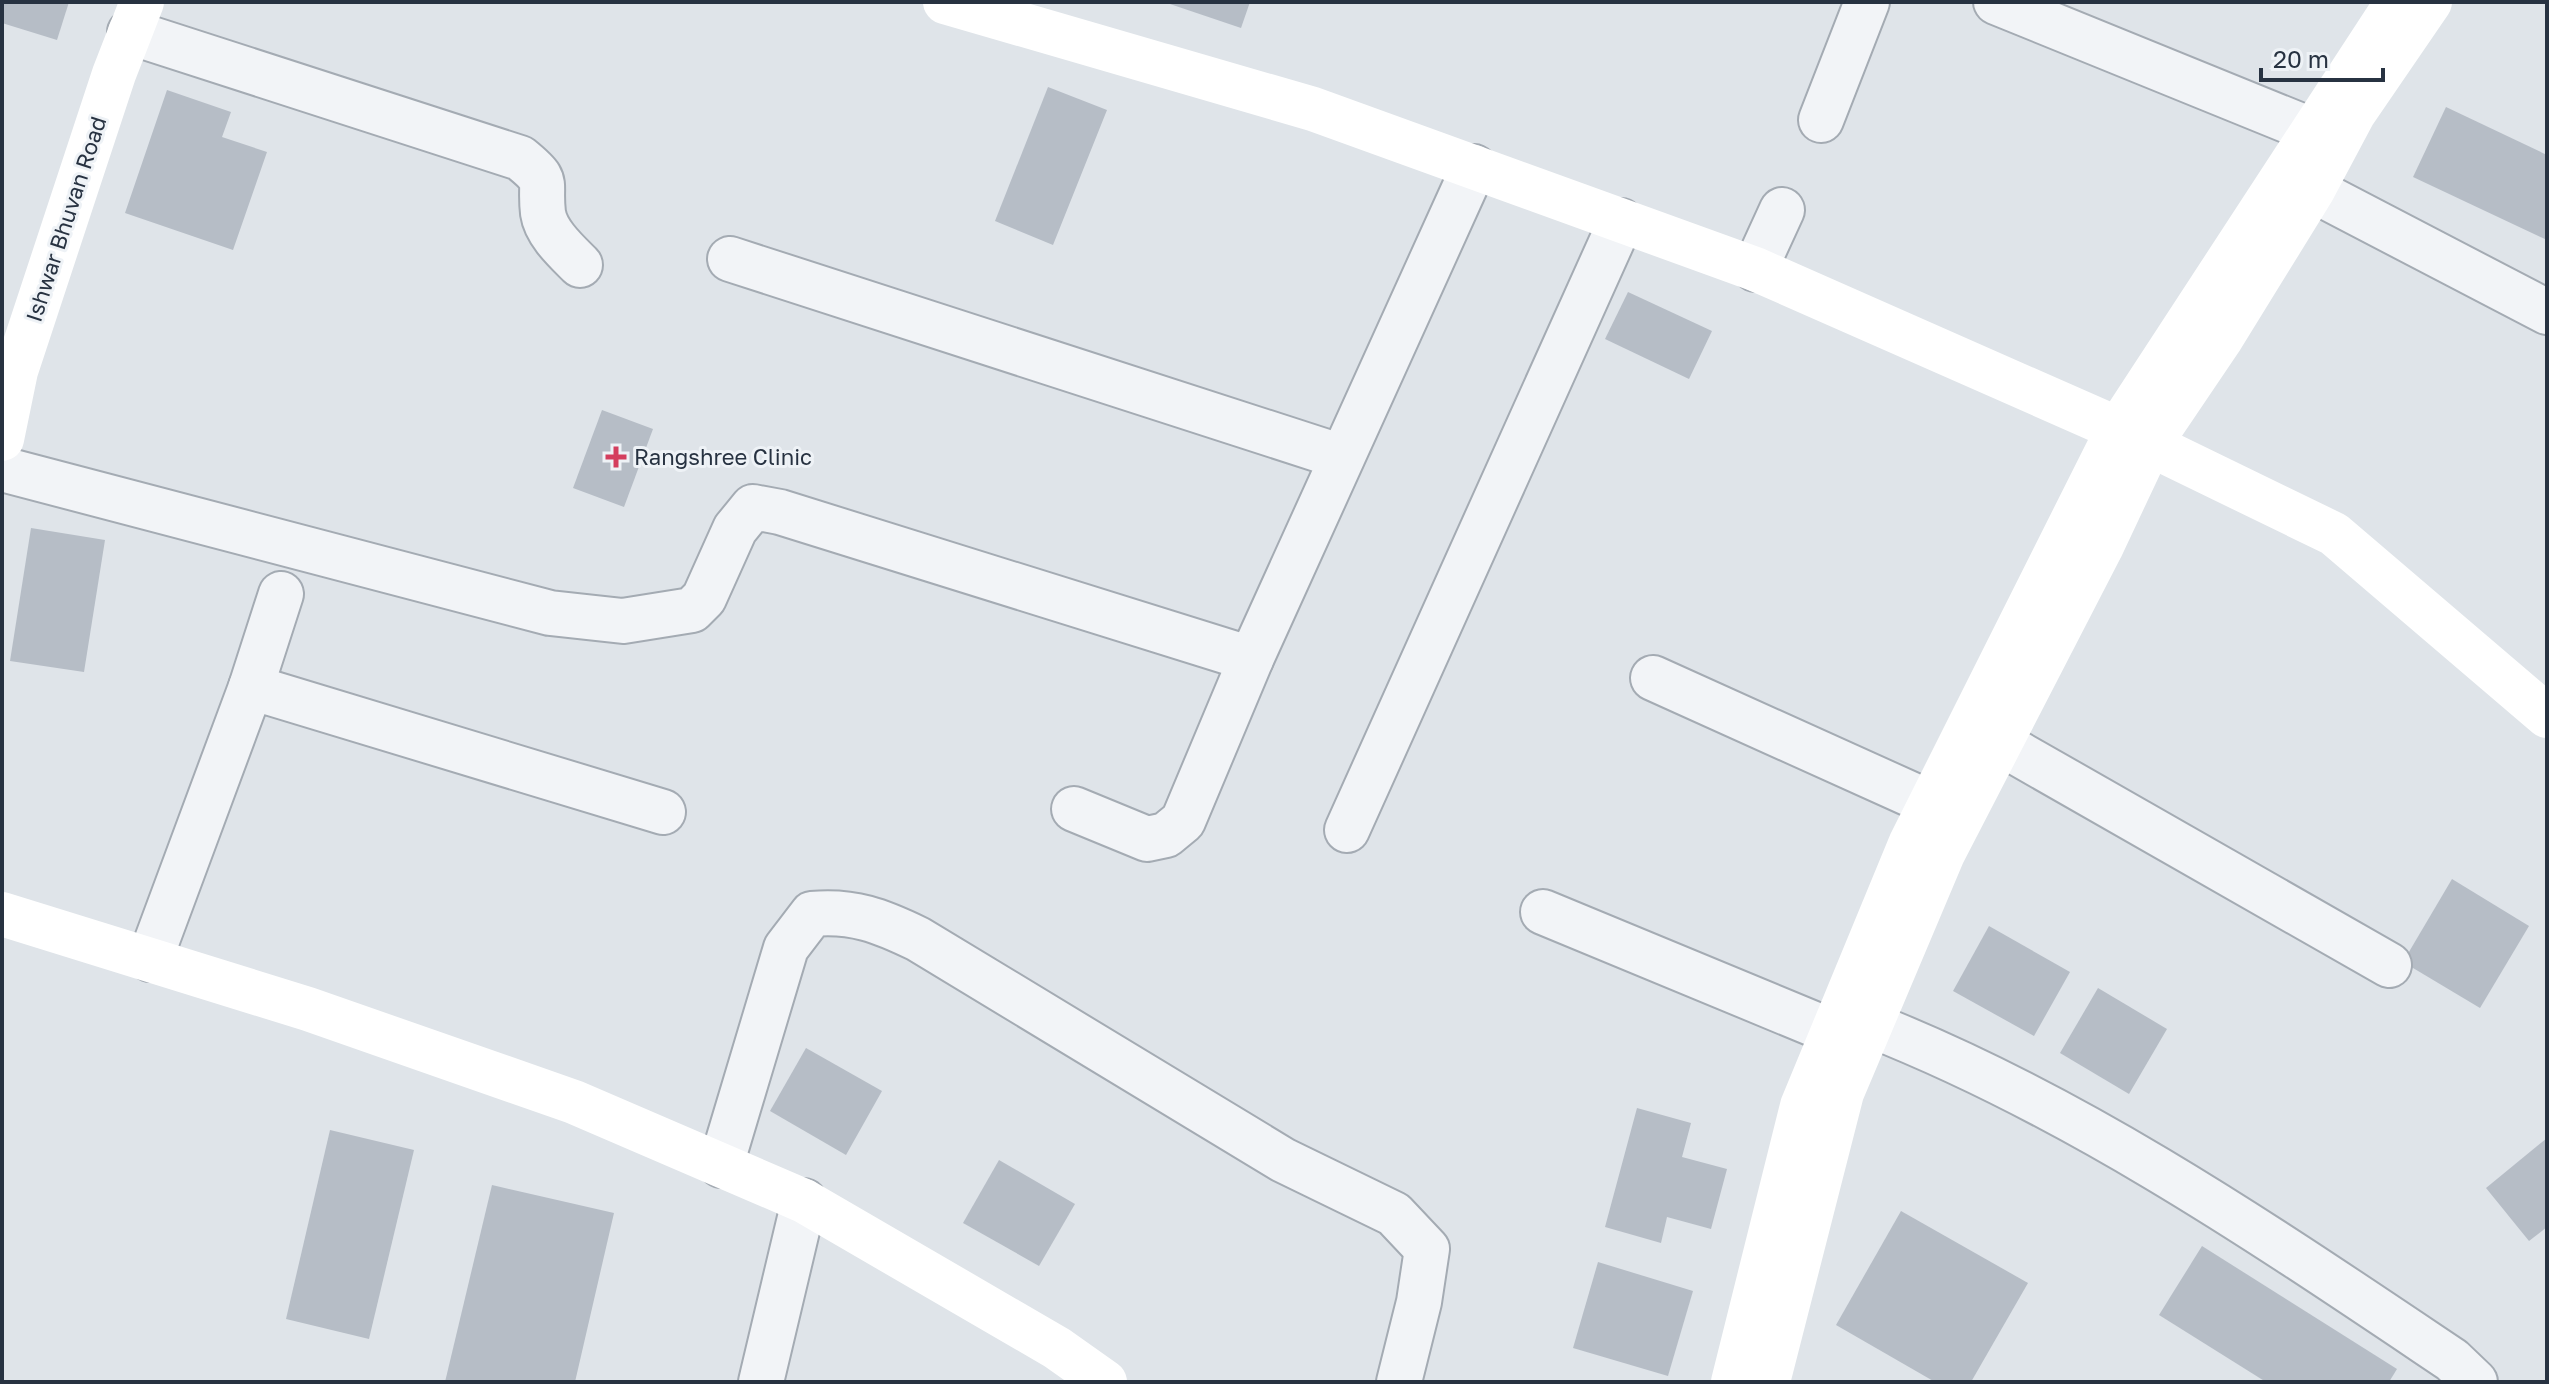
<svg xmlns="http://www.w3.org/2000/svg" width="2549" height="1384" viewBox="0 0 2549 1384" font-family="'Golos Text',sans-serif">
<rect width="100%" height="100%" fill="#dfe4e9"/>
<!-- building -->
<g fill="#b6bdc6">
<path d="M 2,2 L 69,2 L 57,40 L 2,23 Z"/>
<path d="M 1164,2 L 1250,2 L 1241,28 Z"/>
<path d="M 1048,87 L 1107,110 L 1053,245 L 995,221 Z"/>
<path d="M 167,90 L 231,112 L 222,137 L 267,152 L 233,250 L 125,213 Z"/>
<path d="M 2446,107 L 2547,155 L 2547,240 L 2413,177 Z"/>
<path d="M 1628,292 L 1712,331 L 1689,379 L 1605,339 Z"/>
<path d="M 602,410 L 653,429 L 624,507 L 573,488 Z"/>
<path d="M 31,528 L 105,540 L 84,672 L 10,661 Z"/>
<path d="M 2452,879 L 2529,926 L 2480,1008 L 2403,962 Z"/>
<path d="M 1989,926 L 2070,972 L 2034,1036 L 1953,991 Z"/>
<path d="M 2098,988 L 2167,1029 L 2129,1094 L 2060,1053 Z"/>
<path d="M 806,1048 L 882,1091 L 846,1155 L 770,1111 Z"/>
<path d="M 1637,1108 L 1691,1123 L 1682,1157 L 1727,1169 L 1711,1229 L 1667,1217 L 1661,1243 L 1605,1227 Z"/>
<path d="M 330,1130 L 414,1150 L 369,1339 L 286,1319 Z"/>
<path d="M 2547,1138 L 2547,1227 L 2529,1241 L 2486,1188 Z"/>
<path d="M 999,1160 L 1075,1204 L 1039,1266 L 963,1223 Z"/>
<path d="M 492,1185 L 614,1213 L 575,1382 L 445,1382 Z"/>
<path d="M 1901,1211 L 2028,1283 L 1971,1382 L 1935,1382 L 1836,1325 Z"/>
<path d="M 2202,1246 L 2397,1369 L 2389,1382 L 2266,1382 L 2159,1315 Z"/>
<path d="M 1598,1262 L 1693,1291 L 1668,1376 L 1573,1348 Z"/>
</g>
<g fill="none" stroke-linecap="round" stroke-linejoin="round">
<defs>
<g id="street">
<path d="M 1996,2 L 2311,130"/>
<path d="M 130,32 L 520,158 C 551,183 539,179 543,213 C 546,233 566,251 580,265"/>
<path d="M 1821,120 L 1867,2"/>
<path d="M 2313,190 L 2547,312"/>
<path d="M 730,259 L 1342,457"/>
<path d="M 1755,269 L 1782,210"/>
<path d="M 2,469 L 550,613 L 623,621 L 692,610 L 704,598 L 735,529 L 753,507 L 780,512 L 1251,659"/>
<path d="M 1653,678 L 1930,803"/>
<path d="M 251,687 L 281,594"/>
<path d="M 2000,743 L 2389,965"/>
<path d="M 1074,809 L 1147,839 L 1166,835 L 1183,821 L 1251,659 L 1474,167"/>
<path d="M 1347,830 L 1621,221"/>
<path d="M 1543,912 L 1833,1032"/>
<path d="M 150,959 L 251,687 L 663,812"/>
<path d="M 1871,1025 C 2079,1107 2267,1236 2452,1360 L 2475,1382"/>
<path d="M 721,1165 L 786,948 L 812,914 C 853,910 881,921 918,939 L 1283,1160 L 1394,1214 L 1427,1249 L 1419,1302 L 1399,1382"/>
<path d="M 761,1382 L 804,1201"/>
</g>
</defs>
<!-- street casing -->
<use href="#street" stroke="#a4abb3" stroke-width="48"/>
<!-- street -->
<use href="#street" stroke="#f2f4f7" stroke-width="44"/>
<!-- secondary -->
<g stroke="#fff" stroke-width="44">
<path d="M 945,2 L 1313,109 L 1755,269 L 2118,429 L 2334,534 L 2547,716"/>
<path d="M 2,439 L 16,371 L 114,74 L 142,2"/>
<path d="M 2,914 L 308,1009 L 574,1102 L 804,1201 L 1057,1348 L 1105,1382"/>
<path d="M 1733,1382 L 1802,1106 L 1911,842 L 2118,429 L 2397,2"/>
<path d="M 1768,1382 L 1842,1093 L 1943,854 L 2101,548 L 2150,444 L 2221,339 L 2313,190 L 2354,113 L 2430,2"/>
</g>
</g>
<!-- markers -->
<path fill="#d43e5e" stroke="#eef2f6" stroke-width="3" d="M612 445h8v8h8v8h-8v8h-8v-8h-8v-8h8z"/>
<g text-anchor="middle" stroke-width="6" stroke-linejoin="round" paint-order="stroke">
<!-- street labels -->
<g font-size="22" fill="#273241" stroke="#eef2f6">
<text transform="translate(66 219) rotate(-72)" y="8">Ishwar Bhuvan Road</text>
</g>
<!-- poi labels -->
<g font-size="22" fill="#273241" stroke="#eef2f6" text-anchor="start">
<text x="634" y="465">Rangshree Clinic</text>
</g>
</g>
<!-- border -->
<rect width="2549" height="1384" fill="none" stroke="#273241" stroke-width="8"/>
<!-- scale -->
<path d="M2261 68v12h122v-12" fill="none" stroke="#273241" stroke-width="4"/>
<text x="2273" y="68" font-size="24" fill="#273241" stroke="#eef2f6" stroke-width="6" paint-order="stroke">20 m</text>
</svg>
